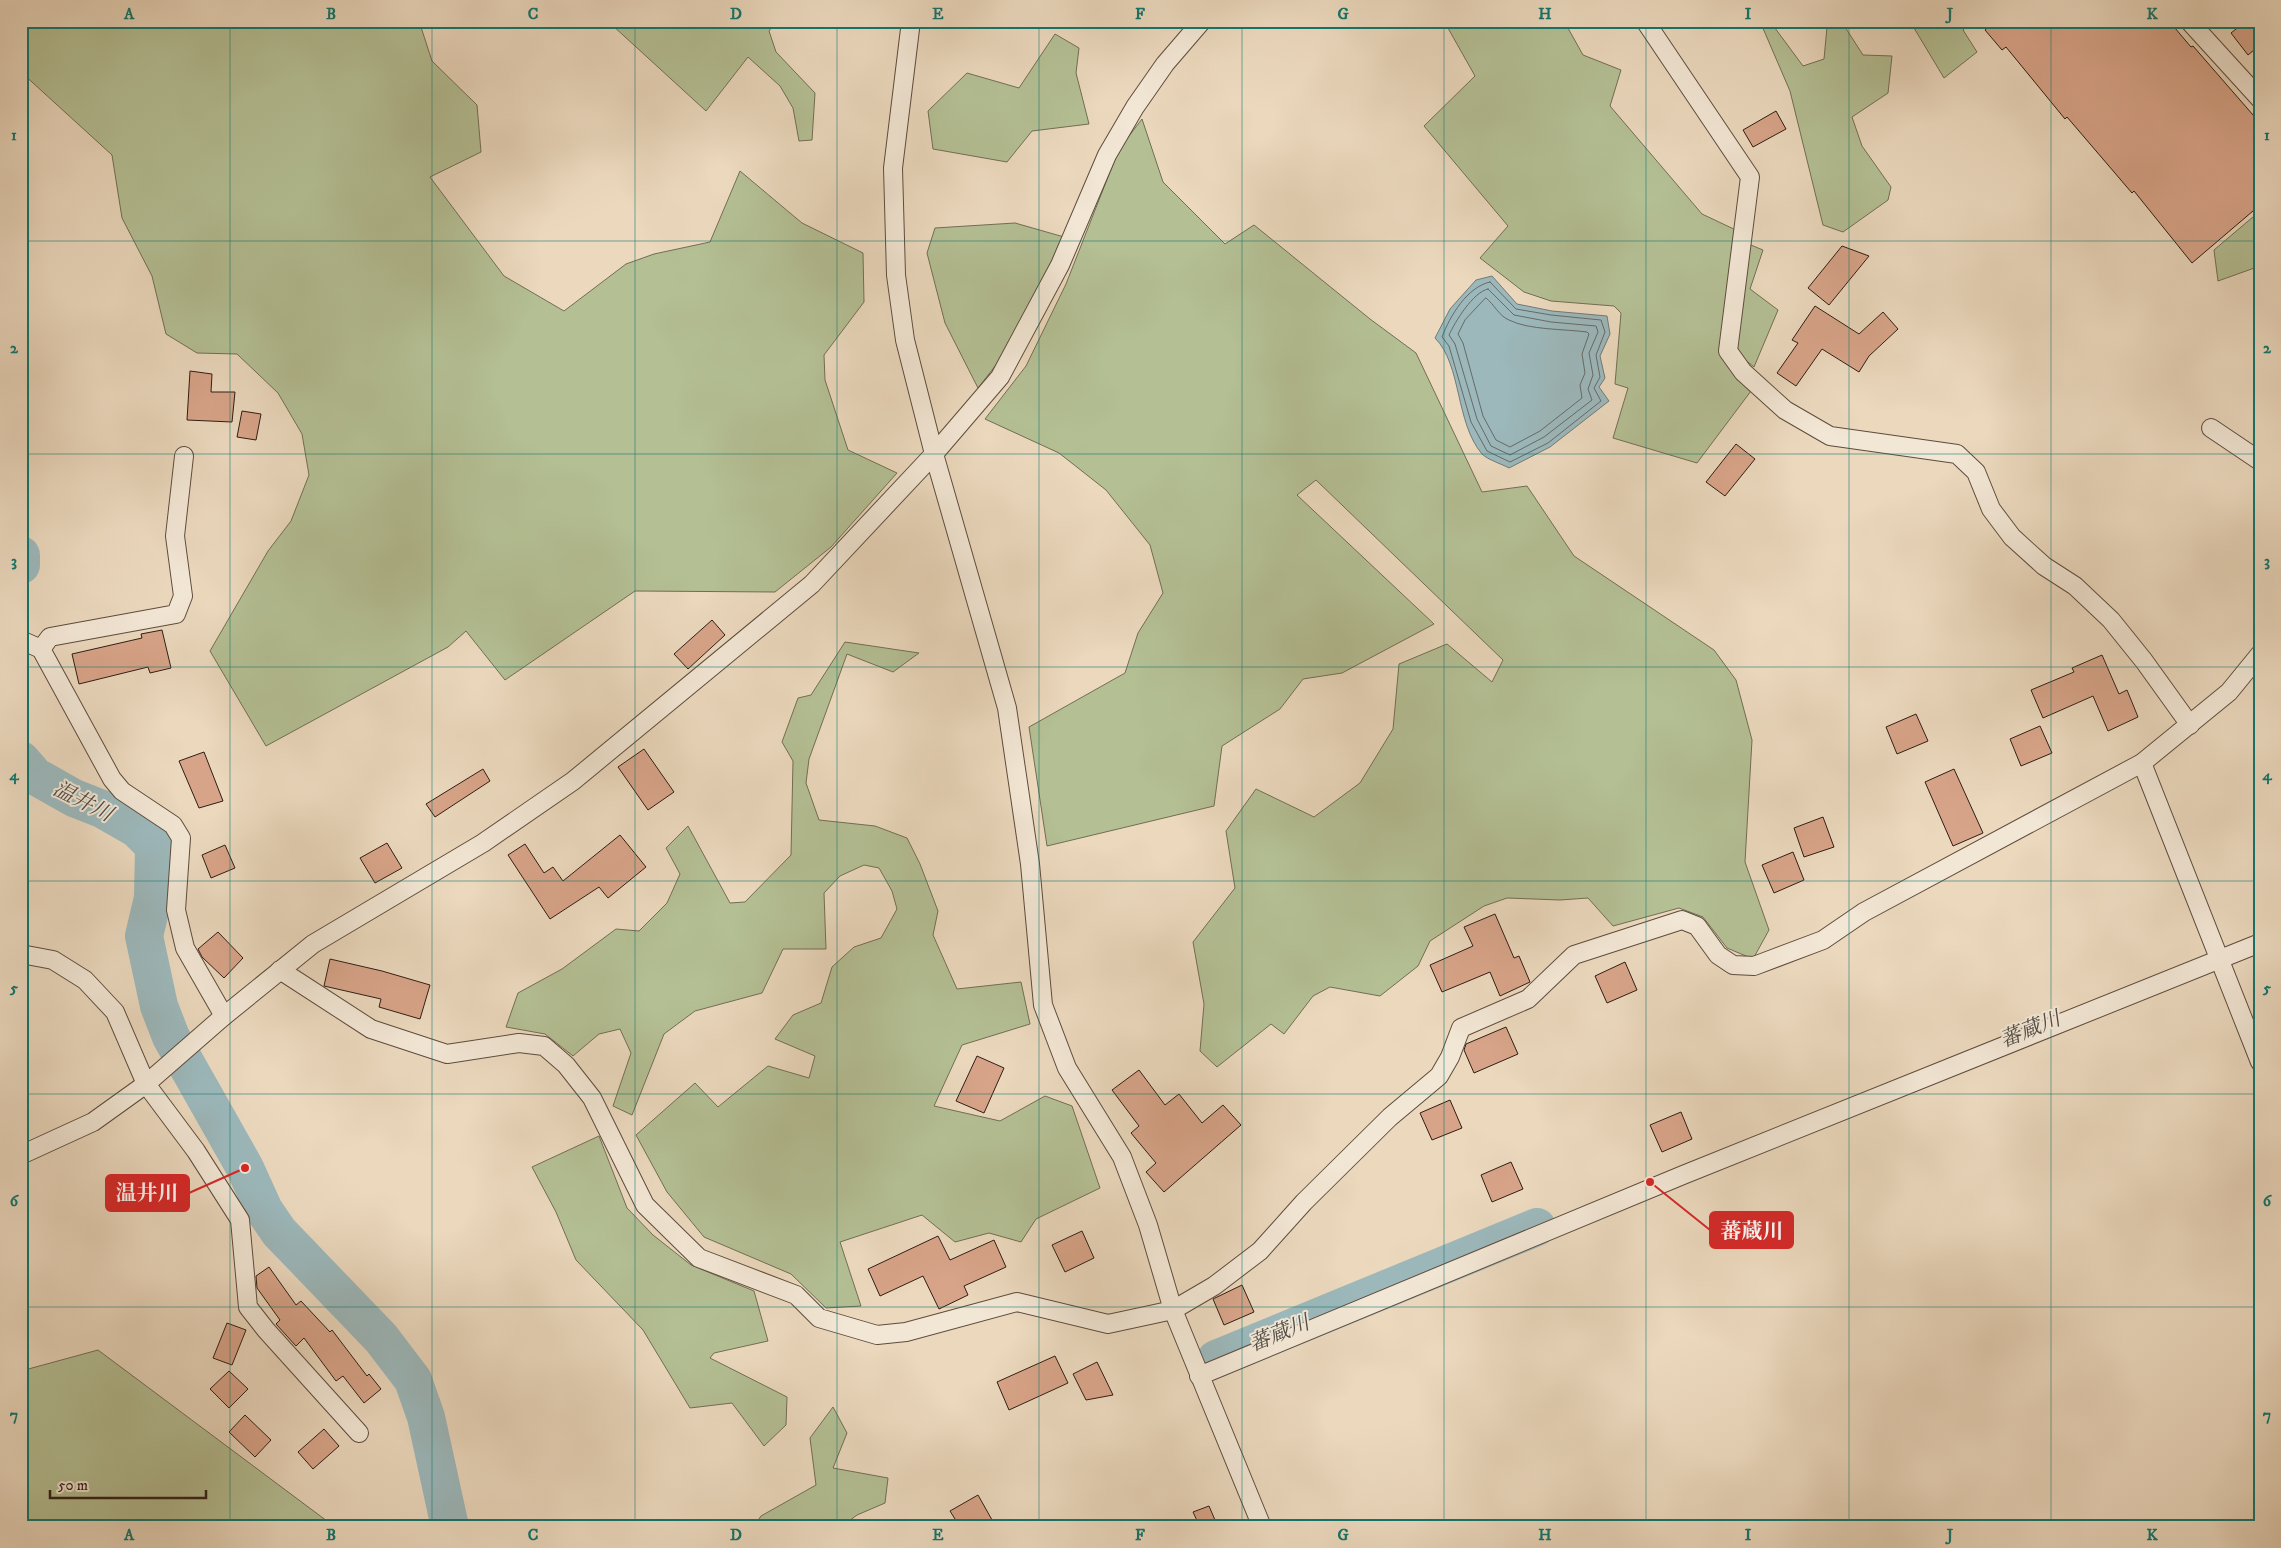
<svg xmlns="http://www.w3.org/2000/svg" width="2281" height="1548" viewBox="0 0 2281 1548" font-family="'IM FELL DW Pica','Noto Serif JP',serif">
<rect width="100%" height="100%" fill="#ebd8bd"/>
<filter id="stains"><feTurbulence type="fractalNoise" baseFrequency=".004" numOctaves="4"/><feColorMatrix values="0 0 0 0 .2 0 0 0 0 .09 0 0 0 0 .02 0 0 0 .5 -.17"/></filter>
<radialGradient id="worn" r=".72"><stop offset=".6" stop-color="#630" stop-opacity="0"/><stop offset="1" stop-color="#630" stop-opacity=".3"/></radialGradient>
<!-- green -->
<g fill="#b4bf94" stroke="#726e54">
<path d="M 21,21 L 419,21 L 432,61 L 477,105 L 481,152 L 430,177 L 504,276 L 564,311 L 626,264 L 654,254 L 710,242 L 740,171 L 802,223 L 863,253 L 864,302 L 824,355 L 825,380 L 848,450 L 897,473 L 831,547 L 775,592 L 635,591 L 505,680 L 466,631 L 448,647 L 266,746 L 210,651 L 268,551 L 291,521 L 309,475 L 302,434 L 278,393 L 237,354 L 197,353 L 166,334 L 152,276 L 122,218 L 112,155 L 21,72 Z"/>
<path d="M 592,21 L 776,21 L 769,31 L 776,52 L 815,93 L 812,140 L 799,141 L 793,108 L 780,86 L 748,57 L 706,111 L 612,25 Z"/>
<path d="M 1444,21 L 1564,21 L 1583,55 L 1621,70 L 1610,106 L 1702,214 L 1738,231 L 1722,354 L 1751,391 L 1697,463 L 1613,438 L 1628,388 L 1615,384 L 1621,313 L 1614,306 L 1551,301 L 1524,292 L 1480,258 L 1508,226 L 1424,126 L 1475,76 Z"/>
<path d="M 1904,21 L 1973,21 L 1963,30 L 1977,52 L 1944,78 L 1911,23 Z"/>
<path d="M 1772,24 L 1803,66 L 1824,59 L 1827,27 L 1845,27 L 1863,55 L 1892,56 L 1888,93 L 1852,117 L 1862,146 L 1891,187 L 1888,200 L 1843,232 L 1823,225 L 1790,91 L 1762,26 Z"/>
<path d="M 1055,34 L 1079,48 L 1076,73 L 1089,124 L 1032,131 L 1007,162 L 933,149 L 928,111 L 967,73 L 1019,88 Z"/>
<path d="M 1142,119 L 1163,182 L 1225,244 L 1254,225 L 1370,319 L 1416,353 L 1482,492 L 1527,486 L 1574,556 L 1714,650 L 1736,680 L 1752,740 L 1745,862 L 1769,930 L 1753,959 L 1727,948 L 1703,917 L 1679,908 L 1613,926 L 1588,898 L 1560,900 L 1507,898 L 1484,906 L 1430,941 L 1418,966 L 1380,996 L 1330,987 L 1313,996 L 1284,1034 L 1271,1024 L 1217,1067 L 1200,1051 L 1204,1004 L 1193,942 L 1235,888 L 1226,831 L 1256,789 L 1314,817 L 1360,783 L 1393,729 L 1399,664 L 1447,644 L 1492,682 L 1503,660 L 1316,480 L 1297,495 L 1434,624 L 1342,673 L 1303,679 L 1280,709 L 1222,746 L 1214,806 L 1047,846 L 1029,727 L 1125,673 L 1138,633 L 1163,593 L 1150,545 L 1106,490 L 1059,453 L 985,419 L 1026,366 L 1066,284 L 1119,149 Z"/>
<path d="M 2260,211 L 2260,266 L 2218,281 L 2214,250 Z"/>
<path d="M 1015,223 L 1064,237 L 1010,347 L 978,388 L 945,323 L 927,253 L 935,228 Z"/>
<path d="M 1746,243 L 1763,250 L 1750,289 L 1778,310 L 1754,367 L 1732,349 Z"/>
<path d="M 845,642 L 919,653 L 893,672 L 847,654 L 809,759 L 806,783 L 819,820 L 875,826 L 907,838 L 920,864 L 938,911 L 933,935 L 957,989 L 1021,982 L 1030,1024 L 962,1045 L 934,1106 L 1000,1121 L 1045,1096 L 1072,1106 L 1100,1188 L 1036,1219 L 1021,1242 L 989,1233 L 955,1242 L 922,1215 L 840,1242 L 861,1306 L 826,1308 L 791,1274 L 704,1237 L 667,1192 L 636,1135 L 695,1083 L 718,1107 L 768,1066 L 809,1078 L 815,1056 L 775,1039 L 793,1015 L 821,1003 L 832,967 L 854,947 L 881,938 L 897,909 L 892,891 L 879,868 L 864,865 L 840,876 L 824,893 L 826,949 L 783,949 L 762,993 L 695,1011 L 664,1034 L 632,1115 L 613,1106 L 631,1053 L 620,1029 L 599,1034 L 573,1056 L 545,1034 L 506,1027 L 518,993 L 562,969 L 616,929 L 639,931 L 667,903 L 680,874 L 666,848 L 688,826 L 730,903 L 745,902 L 791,855 L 793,761 L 782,742 L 798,698 L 811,695 Z"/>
<path d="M 599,1136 L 627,1208 L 653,1235 L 691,1265 L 754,1291 L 768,1341 L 714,1353 L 710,1358 L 787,1397 L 786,1425 L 764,1446 L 732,1403 L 690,1408 L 643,1330 L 576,1260 L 556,1212 L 532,1167 Z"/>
<path d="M 98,1350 L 335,1527 L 21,1527 L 21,1371 Z"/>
<path d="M 833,1407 L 847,1433 L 833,1468 L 888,1478 L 885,1503 L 857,1515 L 841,1527 L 753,1527 L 761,1516 L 816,1485 L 810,1438 Z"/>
</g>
<!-- water -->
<path fill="#9cb8bb" stroke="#707a78" d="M 1492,276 L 1517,304 L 1552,311 L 1607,316 L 1610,334 L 1600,356 L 1605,378 L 1599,387 L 1609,401 L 1550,447 L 1509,468 C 1502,464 1488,460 1482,454 C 1455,422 1462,365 1435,338 L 1450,309 L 1476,280 Z"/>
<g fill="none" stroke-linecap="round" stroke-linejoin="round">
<!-- shore -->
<g stroke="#666a68" stroke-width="1">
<path d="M 1490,282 L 1516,309 L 1551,315 L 1601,320 L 1605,332 L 1596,355 L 1600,377 L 1594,388 L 1601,401 L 1548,443 L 1510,462 L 1487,451 L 1471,422 L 1449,346 L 1442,337 C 1450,316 1467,287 1490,282 Z"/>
<path d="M 1488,289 L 1514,315 L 1551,322 L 1596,326 L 1598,332 L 1589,353 L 1593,375 L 1588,389 L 1592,400 L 1544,437 L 1510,455 L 1491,446 L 1477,419 L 1455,344 L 1449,335 C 1455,322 1473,292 1488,289 Z"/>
<path d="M 1486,298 C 1494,304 1499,316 1509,320 C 1528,330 1565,329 1587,332 L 1589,334 L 1582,354 L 1585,373 L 1580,385 L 1582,398 L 1540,431 L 1510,447 L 1496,440 L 1483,416 L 1463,343 L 1458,334 L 1465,320 Z"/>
</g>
<!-- river -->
<g stroke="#9cb8bb" stroke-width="38">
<path d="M 21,555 L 21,565"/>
<path d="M 21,760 L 35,776 L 74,798 L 102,809 L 137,829 L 154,846 L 153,898 L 144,936 L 159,1006 L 171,1037 L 245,1168 L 264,1210 L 279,1232 L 381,1338 L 413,1380 L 426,1417 L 450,1527"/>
<path d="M 1216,1359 L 1537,1227"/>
</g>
</g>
<!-- building -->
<g fill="#d8a489" stroke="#2f1d14">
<path d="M 1995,21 L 2169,21 L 2191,47 L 2193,46 L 2260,123 L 2260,205 L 2192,263 L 2134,191 L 2132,193 L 2067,117 L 2065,119 L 2006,47 L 2002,50 L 1985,30 Z"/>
<path d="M 2246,21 L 2260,21 L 2260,45 L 2248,55 L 2231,33 Z"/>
<path d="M 1776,111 L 1786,129 L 1753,147 L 1743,130 Z"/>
<path d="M 1842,246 L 1869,256 L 1829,305 L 1808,288 Z"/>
<path d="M 1815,306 L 1859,334 L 1883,312 L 1898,329 L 1869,356 L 1859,372 L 1822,349 L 1796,386 L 1777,373 L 1798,343 L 1792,340 Z"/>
<path d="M 190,371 L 212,374 L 211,392 L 235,392 L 232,422 L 187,420 Z"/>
<path d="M 242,411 L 261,414 L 256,440 L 237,437 Z"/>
<path d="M 1736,444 L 1755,459 L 1725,496 L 1706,482 Z"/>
<path d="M 712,620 L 725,635 L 688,669 L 674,654 Z"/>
<path d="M 162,630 L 171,668 L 150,673 L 148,667 L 79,684 L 72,654 L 142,638 L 141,634 Z"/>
<path d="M 2102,655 L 2119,694 L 2127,690 L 2138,717 L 2108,731 L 2093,696 L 2043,718 L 2031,690 L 2074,672 L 2072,668 Z"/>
<path d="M 1916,714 L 1928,741 L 1897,754 L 1886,727 Z"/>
<path d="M 2040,726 L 2052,753 L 2021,766 L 2010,739 Z"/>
<path d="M 644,749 L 674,792 L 648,810 L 618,767 Z"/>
<path d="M 204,752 L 223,801 L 199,808 L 179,761 Z"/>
<path d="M 483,769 L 490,781 L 435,817 L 426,804 Z"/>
<path d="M 1954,769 L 1983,833 L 1953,846 L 1925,782 Z"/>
<path d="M 1823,817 L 1834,847 L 1804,857 L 1794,828 Z"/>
<path d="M 620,835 L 646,867 L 608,898 L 599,887 L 550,919 L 508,855 L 525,844 L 544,873 L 553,867 L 563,881 Z"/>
<path d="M 387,843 L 402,868 L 375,883 L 360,858 Z"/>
<path d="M 225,845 L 235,868 L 211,878 L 202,855 Z"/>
<path d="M 1793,852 L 1804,880 L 1774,893 L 1762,865 Z"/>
<path d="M 1495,914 L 1514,958 L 1519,956 L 1530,982 L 1500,996 L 1490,972 L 1442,992 L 1430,965 L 1473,946 L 1464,927 Z"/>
<path d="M 218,932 L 243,958 L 224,978 L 202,957 L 198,949 Z"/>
<path d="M 330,959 L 382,971 L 430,985 L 420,1019 L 379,1007 L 381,999 L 324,986 Z"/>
<path d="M 1625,962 L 1637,990 L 1607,1003 L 1595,976 Z"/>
<path d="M 1506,1027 L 1518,1054 L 1474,1073 L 1464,1050 L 1466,1044 Z"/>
<path d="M 977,1056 L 1004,1068 L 984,1113 L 956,1101 Z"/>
<path d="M 1139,1070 L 1165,1105 L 1179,1094 L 1202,1123 L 1223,1105 L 1241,1125 L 1164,1192 L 1146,1172 L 1156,1163 L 1131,1133 L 1139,1126 L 1112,1090 Z"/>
<path d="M 1450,1100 L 1462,1128 L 1432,1140 L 1420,1113 Z"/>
<path d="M 1681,1112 L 1692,1139 L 1662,1152 L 1650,1125 Z"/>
<path d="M 1511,1162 L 1523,1189 L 1492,1202 L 1481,1175 Z"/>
<path d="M 1082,1231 L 1094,1258 L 1065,1272 L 1052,1245 Z"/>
<path d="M 938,1236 L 950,1260 L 994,1240 L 1006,1267 L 964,1286 L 968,1295 L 939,1309 L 923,1276 L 880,1296 L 868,1269 Z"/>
<path d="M 269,1267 L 296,1305 L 301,1301 L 330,1332 L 332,1330 L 367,1376 L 369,1374 L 381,1389 L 364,1403 L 343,1376 L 336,1381 L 304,1338 L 296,1346 L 276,1324 L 280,1320 L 257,1288 L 256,1276 Z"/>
<path d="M 1242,1285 L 1254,1312 L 1224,1325 L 1213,1299 Z"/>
<path d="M 227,1323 L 246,1330 L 232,1365 L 213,1358 Z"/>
<path d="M 1055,1356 L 1068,1383 L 1009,1410 L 997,1382 Z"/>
<path d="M 1097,1362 L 1113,1395 L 1086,1400 L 1073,1374 Z"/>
<path d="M 229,1371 L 248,1389 L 229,1408 L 210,1389 Z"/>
<path d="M 245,1415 L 271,1440 L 255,1457 L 229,1432 Z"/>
<path d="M 324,1429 L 339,1446 L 313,1469 L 298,1452 Z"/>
<path d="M 978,1495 L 996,1527 L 960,1527 L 950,1511 Z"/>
<path d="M 1209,1506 L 1218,1527 L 1200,1527 L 1193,1512 Z"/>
</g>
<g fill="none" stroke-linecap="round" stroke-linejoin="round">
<defs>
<g id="minor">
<path d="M 911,21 L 893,168 L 896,275 L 905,340 L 934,454 L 1007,708 L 1030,864 L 1043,1005 L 1067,1068 L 1122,1157 L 1148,1225 L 1173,1310 L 1262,1527"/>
<path d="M 1645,21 L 1750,177 L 1728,351 L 1743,372 L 1785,410 L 1830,436 L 1957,454 L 1976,472 L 1991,509 L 2012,537 L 2044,566 L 2075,586 L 2111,620 L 2144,661 L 2190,725"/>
<path d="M 2189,21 L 2260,99"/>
<path d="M 2211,428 L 2260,461"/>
<path d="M 21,640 L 41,649 L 112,779 L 122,791 L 173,825 L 181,838 L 176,910 L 185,948 L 224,1016"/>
<path d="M 41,649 L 50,637 L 176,614 L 183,596 L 175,536 L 184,456"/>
<path d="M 2142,763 L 2260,1062"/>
<path d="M 21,954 L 53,960 L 85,980 L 115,1012 L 146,1084 L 196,1151 L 240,1220 L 248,1307 L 266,1330 L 359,1433"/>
<path d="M 280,970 L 371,1029 L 447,1054 L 519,1043 L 544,1046 L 566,1065 L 592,1098 L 645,1205 L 699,1258 L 796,1295 L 819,1318 L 877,1335 L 906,1332 L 1017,1302 L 1108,1324 L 1173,1310 L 1214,1286 L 1260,1251 L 1304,1202 L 1390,1117 L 1439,1076 L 1450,1057 L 1461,1028 L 1528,999 L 1574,955 L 1682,920 L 1697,926 L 1718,955 L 1733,965 L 1754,966 L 1823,940 L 1864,912 L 2142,763 L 2229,692 L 2260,654"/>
<path d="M 21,1155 L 93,1122 L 146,1084 L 224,1016 L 313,944 L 483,843 L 573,781 L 812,584 L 934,454 L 1000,377 L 1060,265 L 1107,155 L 1135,107 L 1165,64 L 1202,21"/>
<path d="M 1199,1376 L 1683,1175 L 2260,943"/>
</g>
</defs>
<!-- minor casing -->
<use href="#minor" stroke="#5e4c3e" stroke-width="20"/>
<!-- minor -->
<use href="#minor" stroke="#f2e6d4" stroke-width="18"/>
</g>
<!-- grid -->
<path fill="none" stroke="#0f766e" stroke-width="1" stroke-opacity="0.55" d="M 230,21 L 230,1527M 432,21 L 432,1527M 635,21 L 635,1527M 837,21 L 837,1527M 1039,21 L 1039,1527M 1242,21 L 1242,1527M 1444,21 L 1444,1527M 1646,21 L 1646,1527M 1849,21 L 1849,1527M 2051,21 L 2051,1527M 21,241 L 2260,241M 21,454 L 2260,454M 21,667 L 2260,667M 21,881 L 2260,881M 21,1094 L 2260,1094M 21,1307 L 2260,1307"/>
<g text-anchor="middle" stroke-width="4" stroke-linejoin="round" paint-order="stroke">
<!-- water labels -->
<g font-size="21" font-style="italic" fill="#504c46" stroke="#f2e6d4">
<text transform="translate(83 801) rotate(27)" y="7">温井川</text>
<text transform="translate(2030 1029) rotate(-22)" y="7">蕃蔵川</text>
<text transform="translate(1279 1333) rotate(-22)" y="7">蕃蔵川</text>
</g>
</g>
<!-- callouts -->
<path fill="none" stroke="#d62828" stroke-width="2" d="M245 1168L189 1193M1650 1182L1710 1230"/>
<g fill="#d62828" stroke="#f2e6d4" stroke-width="2">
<circle cx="245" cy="1168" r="5"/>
<circle cx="1650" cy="1182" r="5"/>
</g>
<g fill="#d62828" stroke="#d62828" stroke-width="2">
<rect x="106" y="1175" width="83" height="36" rx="5"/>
<rect x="1710" y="1212" width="83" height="36" rx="5"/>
</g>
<g font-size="21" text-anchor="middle" font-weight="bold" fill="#fff">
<text x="147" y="1200">温井川</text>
<text x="1752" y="1238">蕃蔵川</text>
</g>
<!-- margin -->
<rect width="2281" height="1548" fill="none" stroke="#ebd8bd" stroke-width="55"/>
<!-- scale -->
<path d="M50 1490v8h156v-8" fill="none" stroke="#2f1d14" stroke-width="2.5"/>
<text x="58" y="1490" font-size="15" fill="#2f1d14" stroke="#f2e6d4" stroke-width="4" paint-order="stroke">50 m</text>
<rect x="28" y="28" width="2226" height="1492" fill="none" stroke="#0f766e" stroke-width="2"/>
<g font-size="16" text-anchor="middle" font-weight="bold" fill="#0f766e">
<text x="129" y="19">A</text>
<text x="331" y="19">B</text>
<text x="533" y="19">C</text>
<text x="736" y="19">D</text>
<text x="938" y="19">E</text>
<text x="1140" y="19">F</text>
<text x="1343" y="19">G</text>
<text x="1545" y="19">H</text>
<text x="1748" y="19">I</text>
<text x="1950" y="19">J</text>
<text x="2152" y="19">K</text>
<text x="14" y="140">1</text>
<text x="2267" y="140">1</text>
<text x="14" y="353">2</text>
<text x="2267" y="353">2</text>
<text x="14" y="566">3</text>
<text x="2267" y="566">3</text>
<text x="14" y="780">4</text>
<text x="2267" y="780">4</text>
<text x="14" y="993">5</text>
<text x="2267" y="993">5</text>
<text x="14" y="1206">6</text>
<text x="2267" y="1206">6</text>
<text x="14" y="1420">7</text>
<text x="2267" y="1420">7</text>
<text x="129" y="1540">A</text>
<text x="331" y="1540">B</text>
<text x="533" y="1540">C</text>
<text x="736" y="1540">D</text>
<text x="938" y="1540">E</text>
<text x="1140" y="1540">F</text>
<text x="1343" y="1540">G</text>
<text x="1545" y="1540">H</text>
<text x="1748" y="1540">I</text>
<text x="1950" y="1540">J</text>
<text x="2152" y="1540">K</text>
</g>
<rect width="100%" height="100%" filter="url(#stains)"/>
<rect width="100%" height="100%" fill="url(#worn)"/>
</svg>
